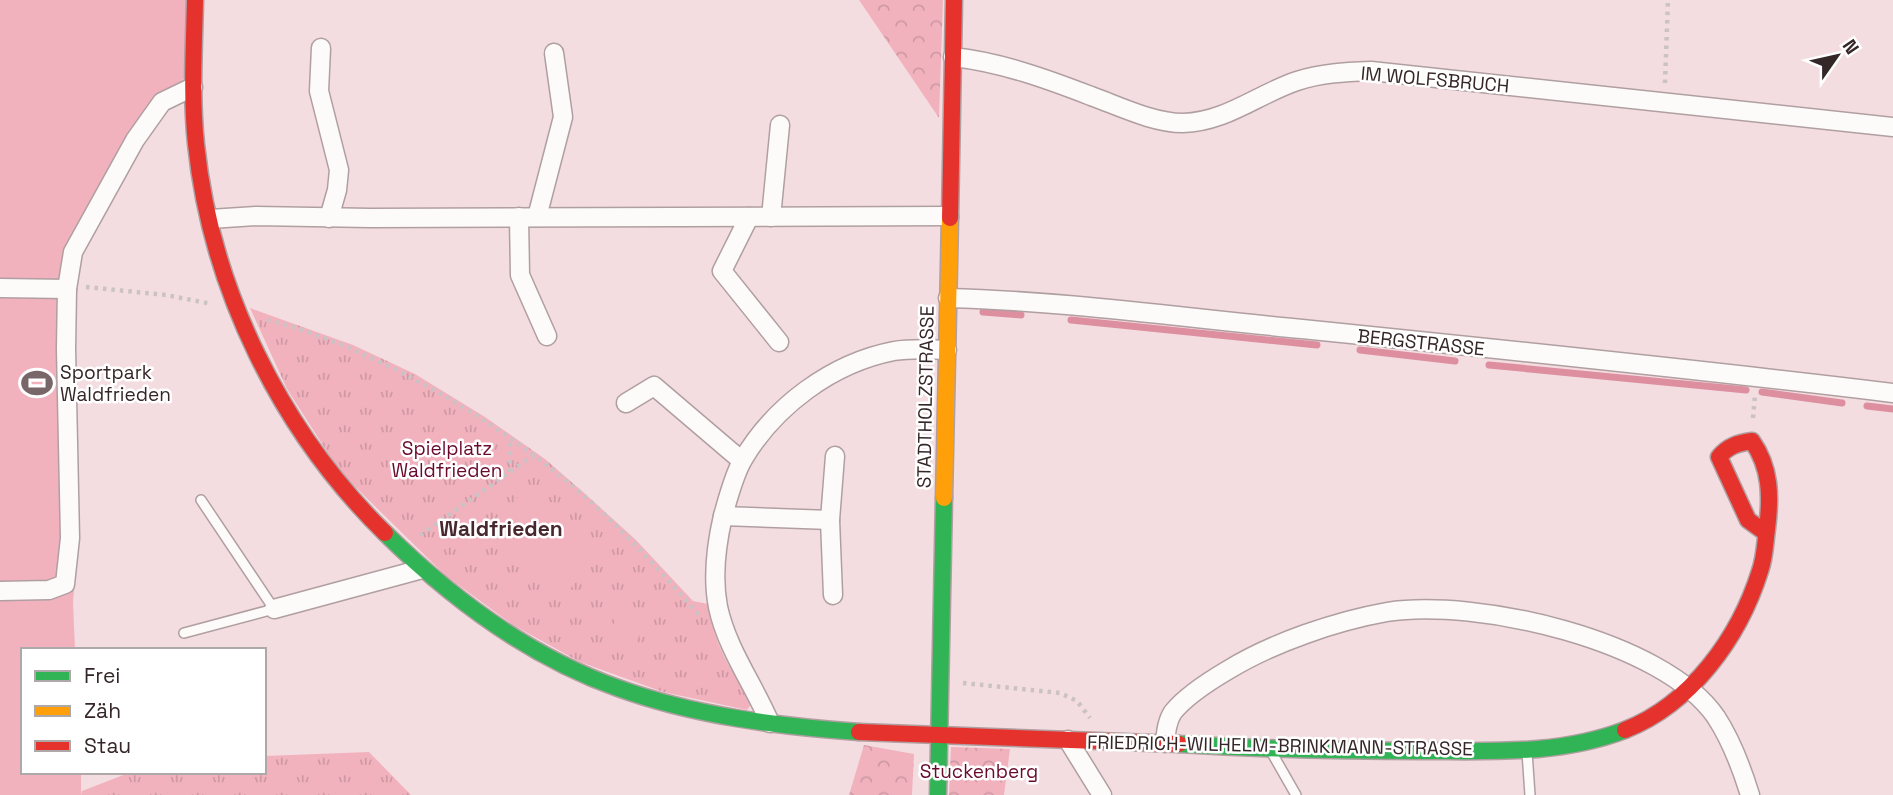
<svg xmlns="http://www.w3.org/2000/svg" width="1893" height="795" viewBox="0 0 1893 795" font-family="'Space Grotesk',sans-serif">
<defs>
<pattern id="grass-tufts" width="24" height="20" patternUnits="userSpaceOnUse" patternTransform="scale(1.75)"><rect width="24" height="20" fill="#f1b2be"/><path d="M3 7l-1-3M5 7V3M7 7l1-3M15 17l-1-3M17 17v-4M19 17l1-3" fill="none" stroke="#cf99a3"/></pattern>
<pattern id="forest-crowns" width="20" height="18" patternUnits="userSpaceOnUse" patternTransform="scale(1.75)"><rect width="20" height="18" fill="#f1b2be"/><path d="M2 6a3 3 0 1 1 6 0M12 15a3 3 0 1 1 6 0" fill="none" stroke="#cf99a3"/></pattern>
</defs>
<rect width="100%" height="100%" fill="#f4dde0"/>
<!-- grass -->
<g fill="url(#grass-tufts)">
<path d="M 250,308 L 353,345 L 415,374 L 485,417 L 545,459 L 583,492 L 636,540 L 693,601 L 708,604 C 711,624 718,646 728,664 C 735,677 747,688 752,703 L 747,710 L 663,692 L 580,662 L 513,625 L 446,576 L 340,472 L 287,389 Z"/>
<path d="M 369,752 L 411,795 L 81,795 L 82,791 L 131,772 L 264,772 L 264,756 Z"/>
</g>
<!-- forest -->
<g fill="url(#forest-crowns)">
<path d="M 859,0 L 943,0 L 939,118 Z"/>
<path d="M 864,745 L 914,754 L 912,795 L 849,795 Z"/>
<path d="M 951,747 L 1010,749 L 1004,795 L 949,795 Z"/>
</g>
<!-- pitch -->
<g fill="#f1b2be">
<path d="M 0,0 L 190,0 L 188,73 L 160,109 L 77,258 L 71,311 L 79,536 L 73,602 L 75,650 L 23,650 L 23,772 L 81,772 L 81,795 L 0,795 Z"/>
<path d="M 525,489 L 600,555 L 566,593 L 492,527 Z"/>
<path d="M 619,615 L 643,629 L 635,644 L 610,630 Z"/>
</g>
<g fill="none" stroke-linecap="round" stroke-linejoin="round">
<!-- stream -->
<g stroke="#dd8fa0" stroke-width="7">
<path d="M 983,312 L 1021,315"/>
<path d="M 1071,320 L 1317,345"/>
<path d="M 1360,350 L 1455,361"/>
<path d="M 1489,365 L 1746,390"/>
<path d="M 1762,392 L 1842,403"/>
<path d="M 1867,406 L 1893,409"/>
</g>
<defs>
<g id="lane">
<path d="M 184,633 L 274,609 L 201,500"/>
<path d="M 1527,752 L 1530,795"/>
<path d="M 1272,753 L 1296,795"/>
</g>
<g id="street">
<path d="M 321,48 L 319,91 L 339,170 L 337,190 L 329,218"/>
<path d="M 953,57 C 1000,62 1047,79 1091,96 C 1119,106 1153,123 1183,123 C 1226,122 1258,94 1297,81 C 1321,73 1346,72 1371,71 L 1893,127"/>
<path d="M 519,217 L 520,275 L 547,336"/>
<path d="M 537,217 L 563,117 L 554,53"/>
<path d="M 749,217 L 722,271 L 779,342"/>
<path d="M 771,217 L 780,125"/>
<path d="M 210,219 L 256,216 L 370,218 L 949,216"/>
<path d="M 0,288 L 67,289"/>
<path d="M 948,298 C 1066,301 1185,318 1302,329 C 1499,349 1696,369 1893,393"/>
<path d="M 626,403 L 654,386 L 742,461"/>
<path d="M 723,516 L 830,520"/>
<path d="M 0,591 L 49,590 L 65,584 L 70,538 L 66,349 L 67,289 L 73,252 L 135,140 L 162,102 L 193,87"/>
<path d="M 833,595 L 830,520 L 835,456"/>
<path d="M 274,609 L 422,569"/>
<path d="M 770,723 C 754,685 727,649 718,607 C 712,576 716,546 723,516 C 728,498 733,478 742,461 C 774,406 832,363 894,351 C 911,348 930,349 947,350"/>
<path d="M 1068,740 L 1102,795"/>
<path d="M 1165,743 C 1166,732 1167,721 1173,712 C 1186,696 1211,680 1228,670 C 1272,643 1336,621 1387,612 C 1476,598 1663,640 1716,717 C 1731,740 1742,769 1750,795"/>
</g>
<g id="fast">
<path d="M 385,533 C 451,598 530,657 618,688 C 695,716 778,726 859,732"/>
<path d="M 1179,744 C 1261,749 1342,751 1424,751 C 1492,751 1560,755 1625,730"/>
<path d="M 938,795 L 944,498"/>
</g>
<path id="slow" d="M 944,498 L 950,218"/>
<g id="jam">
<path d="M 195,0 C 194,48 191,96 196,144 C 211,289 281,431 385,533"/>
<path d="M 950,218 L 954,0"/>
<path d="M 1625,730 C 1691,704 1739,638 1760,571 C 1765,557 1765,543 1767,529 C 1771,497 1771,468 1752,441 C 1738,443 1728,446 1719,457 L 1748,520 L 1766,533"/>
<path d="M 859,732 L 1179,744"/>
</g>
</defs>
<!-- lane casing -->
<use href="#lane" stroke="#b09fa1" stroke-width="12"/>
<!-- street casing -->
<use href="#street" stroke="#b09fa1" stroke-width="21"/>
<!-- fast casing -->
<use href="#fast" stroke="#b09fa1" stroke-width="19"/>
<!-- slow casing -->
<use href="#slow" stroke="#b09fa1" stroke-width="19"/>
<!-- jam casing -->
<use href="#jam" stroke="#b09fa1" stroke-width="19"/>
<!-- path -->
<g stroke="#cac2c4" stroke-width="4.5" stroke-dasharray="3.5 5" stroke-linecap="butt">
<path d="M 1665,83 L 1668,0"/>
<path d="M 86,287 L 166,295 L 212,304"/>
<path d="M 267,320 C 384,350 517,432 604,514 C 638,546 668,580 699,615"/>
<path d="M 1753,418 L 1755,395"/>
<path d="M 510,472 L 510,440"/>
<path d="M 420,535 L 534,455"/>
<path d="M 963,683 L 1060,693 L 1077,701 L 1090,718"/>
</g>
<!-- lane -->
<use href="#lane" stroke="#fdfafa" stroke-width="9"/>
<!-- street -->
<use href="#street" stroke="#fdfafa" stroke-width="18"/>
<!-- fast -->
<use href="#fast" stroke="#30b455" stroke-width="16"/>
<!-- slow -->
<use href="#slow" stroke="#ff9f0a" stroke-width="16"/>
<!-- jam -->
<use href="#jam" stroke="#e5322d" stroke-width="16"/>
</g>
<!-- icons -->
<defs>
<symbol id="stadium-bare" viewBox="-9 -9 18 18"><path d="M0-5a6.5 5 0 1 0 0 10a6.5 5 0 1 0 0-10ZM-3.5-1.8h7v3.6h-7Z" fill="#786668" stroke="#fff" stroke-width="2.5" paint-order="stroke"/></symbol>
</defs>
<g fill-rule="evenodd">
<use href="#stadium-bare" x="15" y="361" width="44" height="44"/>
</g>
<g text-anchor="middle" stroke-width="5" stroke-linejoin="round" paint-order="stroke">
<!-- street labels -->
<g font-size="19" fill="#352628" stroke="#fff">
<text transform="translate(1435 79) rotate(5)" y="7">IM WOLFSBRUCH</text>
<text transform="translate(1421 342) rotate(6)" y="7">BERGSTRASSE</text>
<text transform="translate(925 397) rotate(-89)" y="7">STADTHOLZSTRASSE</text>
<text transform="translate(1280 745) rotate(1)" y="7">FRIEDRICH-WILHELM-BRINKMANN-STRASSE</text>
</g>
<!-- poi labels -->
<g font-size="19" fill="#352628" stroke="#fff" text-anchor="start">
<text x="60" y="379">Sportpark<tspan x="60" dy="22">Waldfrieden</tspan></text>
</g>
<!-- park labels -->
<g font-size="19" fill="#690a2c" stroke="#fff">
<text x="447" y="455">Spielplatz<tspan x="447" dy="22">Waldfrieden</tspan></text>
<text x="979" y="778">Stuckenberg</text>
</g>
<!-- neighbourhood labels -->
<g font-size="21" font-weight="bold" fill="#47282e" stroke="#fff">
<text x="501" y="536">Waldfrieden</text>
</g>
</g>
<!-- legend -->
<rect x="21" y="648" width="245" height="126" fill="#ffffff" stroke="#aea8a9" stroke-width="2"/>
<rect x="35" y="671" width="35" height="10" fill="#30b455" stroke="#aea8a9" stroke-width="2"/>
<text x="84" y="683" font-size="21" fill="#352628">Frei</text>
<rect x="35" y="706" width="35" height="10" fill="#ff9f0a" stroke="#aea8a9" stroke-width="2"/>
<text x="84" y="718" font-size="21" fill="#352628">Zäh</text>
<rect x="35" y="741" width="35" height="10" fill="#e5322d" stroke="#aea8a9" stroke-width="2"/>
<text x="84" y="753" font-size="21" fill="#352628">Stau</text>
<!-- north arrow -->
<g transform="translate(1837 56) rotate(56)" stroke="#ffffff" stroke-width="5" paint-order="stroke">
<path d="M0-5L12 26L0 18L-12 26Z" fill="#352628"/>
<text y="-10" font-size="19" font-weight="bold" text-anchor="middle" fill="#352628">N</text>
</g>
</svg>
